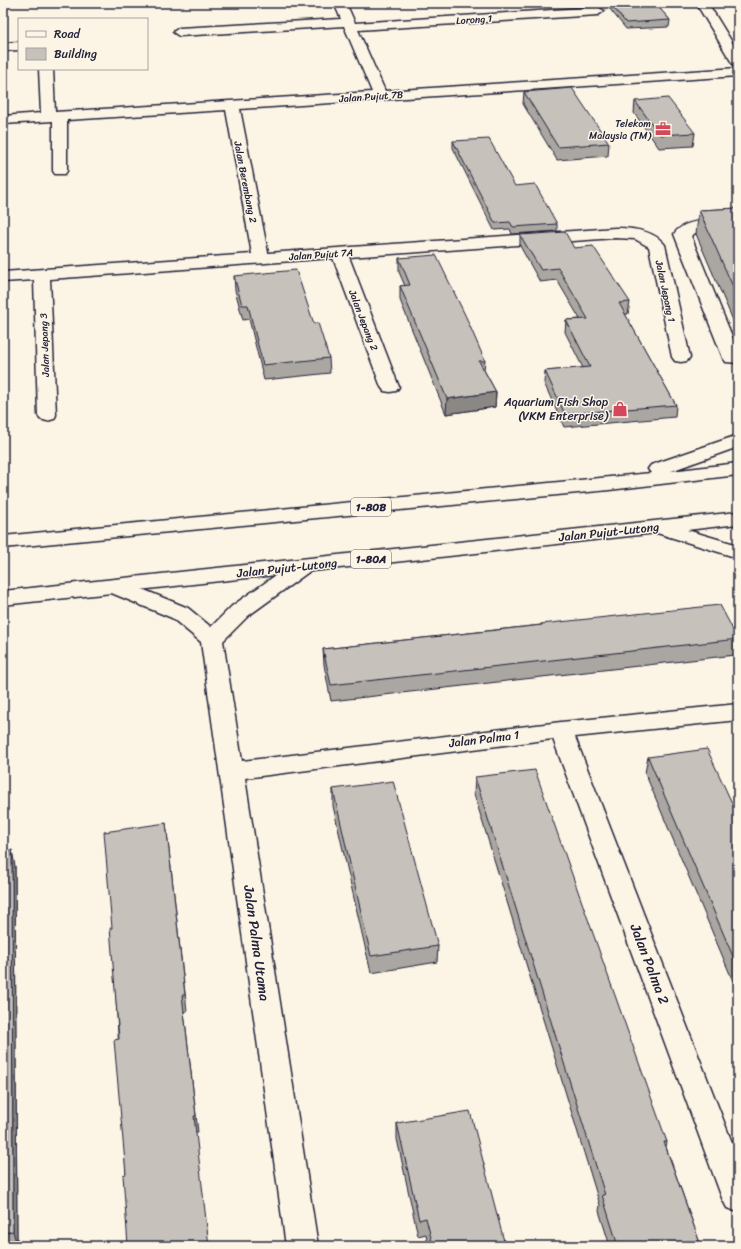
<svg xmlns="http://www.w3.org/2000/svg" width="741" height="1249" viewBox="0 0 741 1249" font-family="Sriracha,sans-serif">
<rect width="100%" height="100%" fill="#fcf5e5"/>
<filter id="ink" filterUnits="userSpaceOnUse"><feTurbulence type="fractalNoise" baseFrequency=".025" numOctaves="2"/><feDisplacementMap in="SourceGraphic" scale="8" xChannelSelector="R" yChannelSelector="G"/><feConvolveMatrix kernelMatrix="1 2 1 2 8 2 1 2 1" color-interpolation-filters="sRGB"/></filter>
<g filter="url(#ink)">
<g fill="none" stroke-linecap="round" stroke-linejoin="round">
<defs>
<g id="minor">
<path d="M 334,3 L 346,3 L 355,23 L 598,7 L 604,11 L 598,15 L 358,30 L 385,91 L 738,68 L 738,76 L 240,109 L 268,253 L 615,228 C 632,228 654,230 665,245 L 690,357 L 687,361 L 681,362 L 675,361 L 672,357 L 649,247 L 635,239 L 615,238 L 349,257 L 399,387 L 396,391 L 390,392 L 384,391 L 381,387 L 333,258 L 50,279 L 56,415 L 54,419 L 47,421 L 40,419 L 38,415 L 34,280 L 3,282 L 3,272 L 252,254 L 226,110 L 67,120 L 67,171 L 65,174 L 55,174 L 53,171 L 53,121 L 3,124 L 3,116 L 41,113 L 39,69 L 53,69 L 55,112 L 372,92 L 344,26 L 179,36 L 173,32 L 179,28 L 341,19 Z"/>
<path d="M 19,42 L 19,50 L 3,51 L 3,43 Z"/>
<path d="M 738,220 L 738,230 L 697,232 L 691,236 L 738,351 L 738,363 L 726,362 L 723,358 L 674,234 C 686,216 719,221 738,220 Z"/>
<path d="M 303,560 L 310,561 L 314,566 L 310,571 L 248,616 L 223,641 L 242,761 L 561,722 L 738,704 L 738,720 L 575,737 L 738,1158 L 738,1212 L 727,1208 L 722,1198 L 553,739 L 245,778 L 318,1246 L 286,1246 L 201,642 L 172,618 L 109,592 L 106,587 L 109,582 L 117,580 L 125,582 L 188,608 L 211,627 L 232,606 L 296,561 Z"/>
</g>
<path id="major" d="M 696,3 L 708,3 L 738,52 L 738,67 L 732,63 Z"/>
<g id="highway">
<path d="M 738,435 L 738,447 L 671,471 L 738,463 L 738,475 L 609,490 L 3,548 L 3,536 L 651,473 L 648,469 L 651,465 Z"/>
<path d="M 738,512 L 738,524 L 687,530 L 738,545 L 738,558 L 657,533 L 3,605 L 3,591 Z"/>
</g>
</defs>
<!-- minor casing -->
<use href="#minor" stroke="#22223b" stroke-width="3"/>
<!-- major casing -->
<use href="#major" stroke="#22223b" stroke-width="3"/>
<!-- highway casing -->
<use href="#highway" stroke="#22223b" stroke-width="3"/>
<!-- minor -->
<use href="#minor" fill="#fcf5e5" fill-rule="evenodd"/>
<!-- major -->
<use href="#major" fill="#fcf5e5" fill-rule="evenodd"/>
<!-- highway -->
<use href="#highway" fill="#fcf5e5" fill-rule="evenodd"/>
</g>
<!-- wall -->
<g fill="#aaa6a1" stroke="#22223b">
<path d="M 605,3 L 655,3 L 670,20 L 669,27 L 626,29 Z"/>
<path d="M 524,92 L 609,143 L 608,156 L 557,160 L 523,104 Z"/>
<path d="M 635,101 L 695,133 L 693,146 L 659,148 L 634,113 Z"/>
<path d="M 453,141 L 515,186 L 557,224 L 557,231 L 512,234 L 510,229 L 494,230 L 453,148 Z"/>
<path d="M 738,208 L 738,332 L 696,234 L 699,210 Z"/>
<path d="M 520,235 L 574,248 L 630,302 L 628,314 L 625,314 L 676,405 L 675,417 L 564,427 L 544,383 L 545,371 L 583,368 L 565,332 L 566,320 L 580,319 L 557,280 L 540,282 L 520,246 Z"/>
<path d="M 399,258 L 485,361 L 484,370 L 496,392 L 495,407 L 446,414 L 400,300 L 400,286 L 405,286 L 399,272 Z"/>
<path d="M 234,276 L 314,324 L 329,358 L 330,373 L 264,380 L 249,319 L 243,320 L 235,290 Z"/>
<path d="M 541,624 L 738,639 L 735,655 L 331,701 L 324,665 L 323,649 L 541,625 Z"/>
<path d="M 648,757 L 738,816 L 738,993 L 645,773 Z"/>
<path d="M 475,777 L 667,1142 L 666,1147 L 701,1246 L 610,1246 L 599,1211 L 600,1205 L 474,794 Z"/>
<path d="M 333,789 L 438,946 L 437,962 L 371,973 L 333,806 Z"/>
<path d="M 166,823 L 187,1011 L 184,1012 L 198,1132 L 196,1132 L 126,1174 L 112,928 Z"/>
<path d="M 3,851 L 15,866 L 17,1246 L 3,1246 Z"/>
<path d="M 397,1123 L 505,1245 L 513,1246 L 428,1246 L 426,1234 L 418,1236 L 397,1139 Z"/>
</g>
<!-- shaded-wall -->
<g fill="#8b8783" stroke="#22223b">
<path d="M 496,392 L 495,407 L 446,414 L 447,399 Z"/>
<path d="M 12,850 L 15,866 L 17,1246 L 13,1231 Z"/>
</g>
<!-- building -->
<g fill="#c6c1bb" stroke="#22223b">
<path d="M 610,3 L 655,3 L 670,20 L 626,23 Z"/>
<path d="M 572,88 L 609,143 L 558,147 L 524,92 Z"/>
<path d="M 668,98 L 695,133 L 660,135 L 635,101 Z"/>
<path d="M 489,139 L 515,186 L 535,184 L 557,224 L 513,227 L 510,222 L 495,223 L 453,141 Z"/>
<path d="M 738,208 L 738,298 L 699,210 L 701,210 Z"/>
<path d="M 565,232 L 574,248 L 593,246 L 630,302 L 619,303 L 676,405 L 565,414 L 545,371 L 590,367 L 566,320 L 588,319 L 558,268 L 541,270 L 520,235 Z"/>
<path d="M 436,255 L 466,317 L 485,361 L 479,361 L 496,392 L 447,399 L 400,286 L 410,285 L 399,258 Z"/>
<path d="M 296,270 L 314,324 L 318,323 L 329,358 L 263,365 L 248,305 L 242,305 L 234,276 Z"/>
<path d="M 720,605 L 738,639 L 331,685 L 323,649 L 542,625 L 541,624 Z"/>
<path d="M 707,749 L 738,816 L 738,968 L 648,757 Z"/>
<path d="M 535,770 L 667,1142 L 664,1142 L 701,1246 L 618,1246 L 602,1195 L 605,1195 L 475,777 Z"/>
<path d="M 393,781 L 438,946 L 371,956 L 333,789 Z"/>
<path d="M 166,823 L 185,995 L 182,995 L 196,1116 L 194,1116 L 209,1246 L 128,1246 L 123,1175 L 126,1174 L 114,1040 L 119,1039 L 110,928 L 112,928 L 104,832 Z"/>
<path d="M 12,850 L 13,1231 L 3,1233 L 3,851 Z"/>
<path d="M 470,1111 L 505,1245 L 513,1243 L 513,1246 L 433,1246 L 426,1218 L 419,1220 L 397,1123 Z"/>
</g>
</g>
<!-- icons -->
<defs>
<symbol id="office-bare" viewBox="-9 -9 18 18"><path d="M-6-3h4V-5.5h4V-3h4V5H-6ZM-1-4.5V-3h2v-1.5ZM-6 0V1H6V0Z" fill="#d1495b" stroke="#fcf5e5" stroke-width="2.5" paint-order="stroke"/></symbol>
<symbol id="shop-bare" viewBox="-9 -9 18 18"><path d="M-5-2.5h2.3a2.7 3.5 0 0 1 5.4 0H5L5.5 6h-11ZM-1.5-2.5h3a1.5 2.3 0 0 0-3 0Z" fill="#d1495b" stroke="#fcf5e5" stroke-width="2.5" paint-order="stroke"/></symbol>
</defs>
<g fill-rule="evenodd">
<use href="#office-bare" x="652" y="118" width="22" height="22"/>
<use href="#shop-bare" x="609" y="398" width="22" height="22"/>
</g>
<g text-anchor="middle" stroke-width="3" stroke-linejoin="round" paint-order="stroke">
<!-- far-street labels -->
<g font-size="10" fill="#22223b" stroke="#fcf5e5">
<text transform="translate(474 19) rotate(-4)" y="4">Lorong 1</text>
<text transform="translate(371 96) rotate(-4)" y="4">Jalan Pujut 7B</text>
<text transform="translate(246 182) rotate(79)" y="4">Jalan Berembang 2</text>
<text transform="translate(321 254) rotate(-4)" y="4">Jalan Pujut 7A</text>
<text transform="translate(666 291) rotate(78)" y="4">Jalan Jepang 1</text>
<text transform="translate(364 320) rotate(69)" y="4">Jalan Jepang 2</text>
<text transform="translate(44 345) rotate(-92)" y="4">Jalan Jepang 3</text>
</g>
<!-- far-poi labels -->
<g font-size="10" fill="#22223b" stroke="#fcf5e5" text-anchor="end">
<text x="651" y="127">Telekom<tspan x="651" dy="12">Malaysia (TM)</tspan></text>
</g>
<!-- shield labels -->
<g fill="#fcf5e5" stroke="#63616e" stroke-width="1">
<rect x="351" y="498" width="40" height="18" rx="3"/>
<rect x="351" y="550" width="40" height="18" rx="3"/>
</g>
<g font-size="11" font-weight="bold" fill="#22223b">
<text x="371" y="511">1-80B</text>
<text x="371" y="563">1-80A</text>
</g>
<!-- poi labels -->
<g font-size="12" fill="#22223b" stroke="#fcf5e5" text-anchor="end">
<text x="608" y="406">Aquarium Fish Shop<tspan x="608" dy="14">(VKM Enterprise)</tspan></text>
</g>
<!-- street labels -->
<g font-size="12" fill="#22223b" stroke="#fcf5e5">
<text transform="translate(609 532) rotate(-6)" y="4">Jalan Pujut-Lutong</text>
<text transform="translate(287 568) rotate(-6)" y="4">Jalan Pujut-Lutong</text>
<text transform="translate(484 739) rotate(-7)" y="4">Jalan Palma 1</text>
</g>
<!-- near-street labels -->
<g font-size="14" fill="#22223b" stroke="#fcf5e5">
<text transform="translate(257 943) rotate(82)" y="5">Jalan Palma Utama</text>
<text transform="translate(650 964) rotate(69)" y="5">Jalan Palma 2</text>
</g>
</g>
<!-- margin -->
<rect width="741" height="1249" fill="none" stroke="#fcf5e5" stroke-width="16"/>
<rect x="8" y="8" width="725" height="1233" fill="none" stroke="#22223b" stroke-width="1.5" filter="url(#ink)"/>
<!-- legend -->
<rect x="18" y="18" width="130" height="52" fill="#fcf5e5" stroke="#a5a1a1"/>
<rect x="26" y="31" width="20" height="6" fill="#fcf5e5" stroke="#a5a1a1"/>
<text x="54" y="38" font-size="12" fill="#22223b">Road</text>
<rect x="26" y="48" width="20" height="12" fill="#c6c1bb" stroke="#a5a1a1"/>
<text x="54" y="58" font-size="12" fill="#22223b">Building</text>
</svg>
